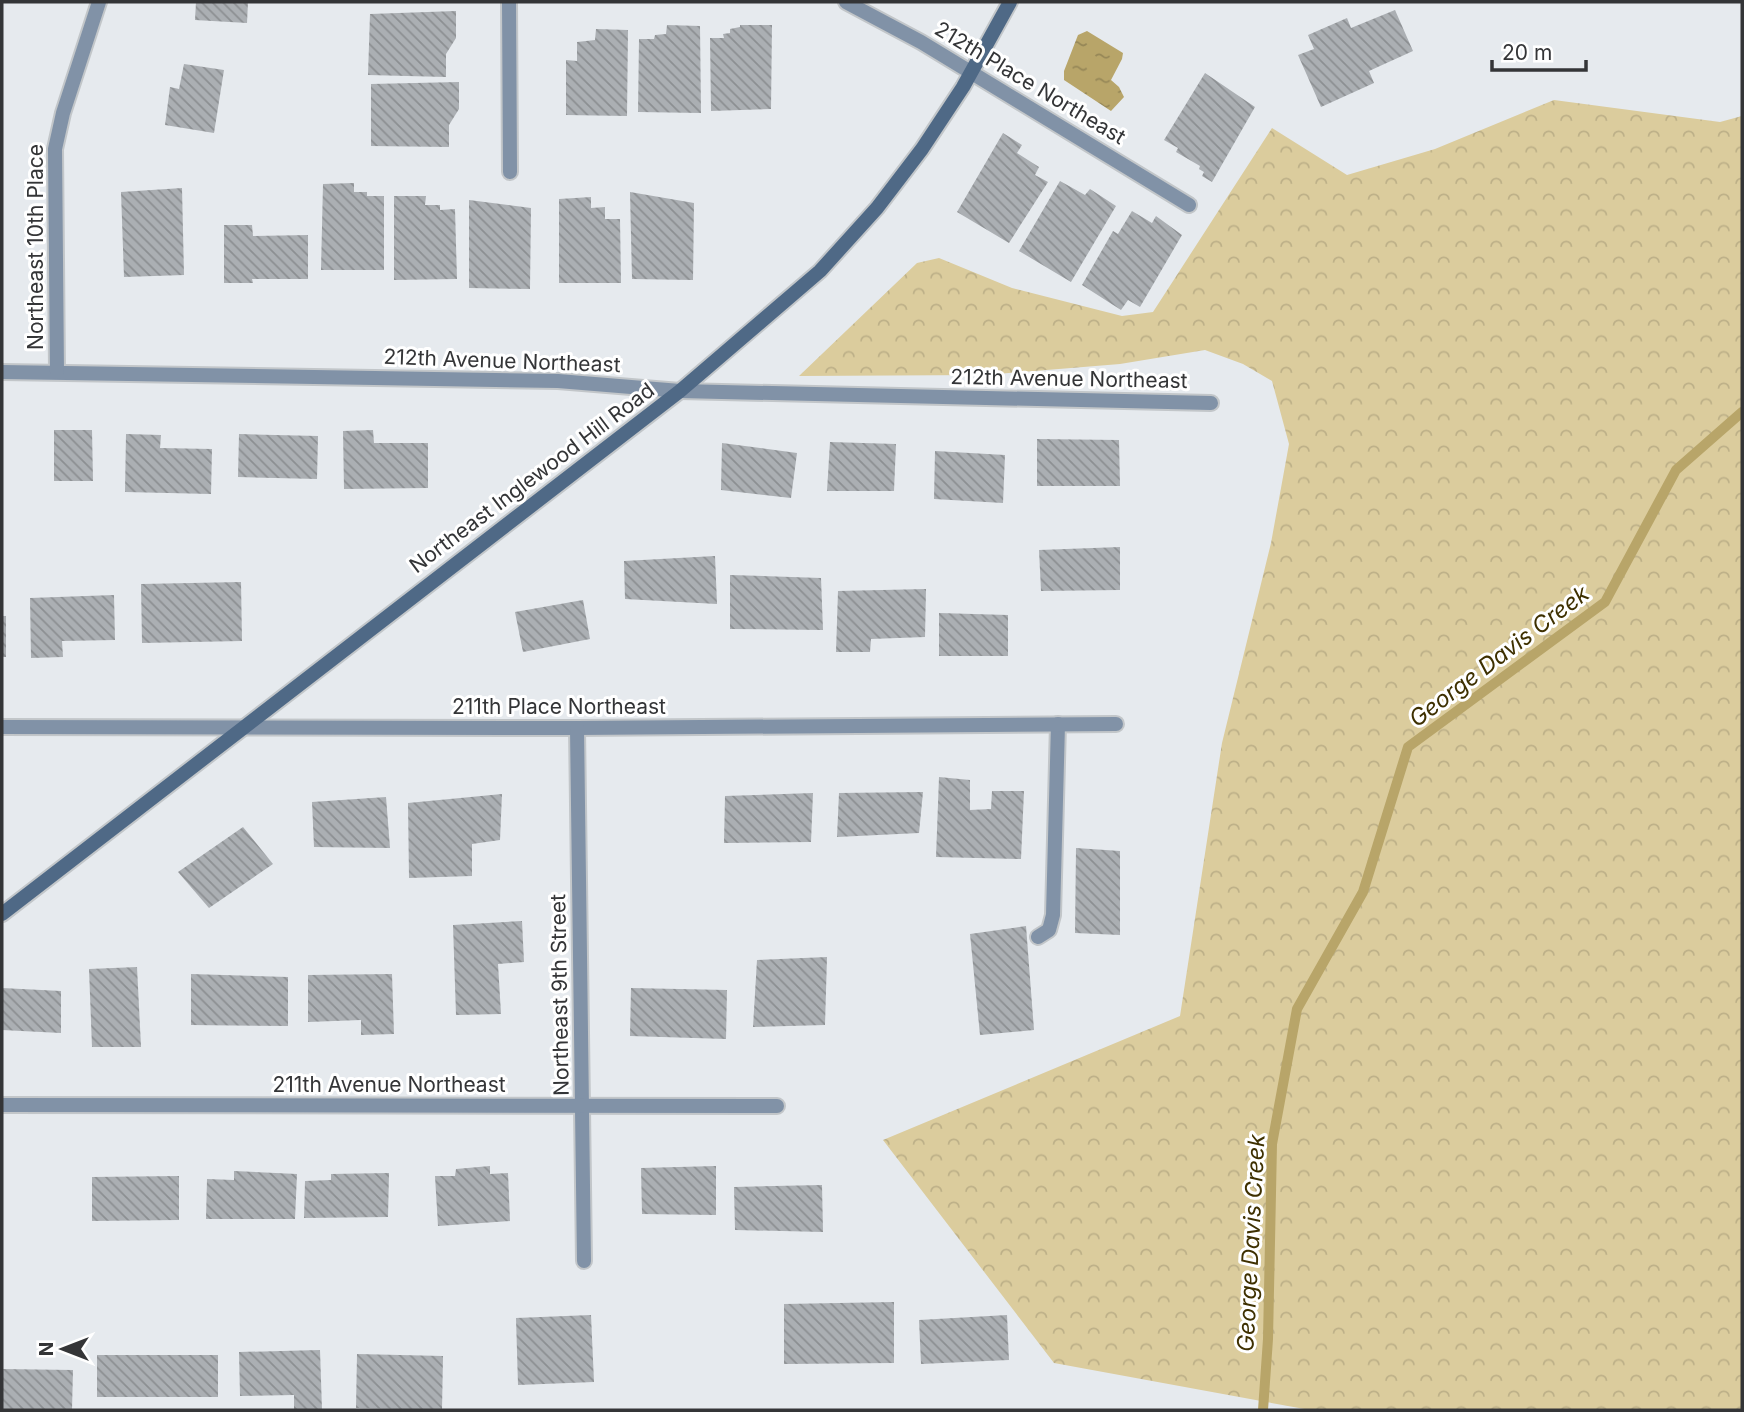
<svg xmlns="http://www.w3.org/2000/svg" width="1744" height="1412" viewBox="0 0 1744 1412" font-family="Inter,sans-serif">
<defs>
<pattern id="forest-crowns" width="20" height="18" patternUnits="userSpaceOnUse" patternTransform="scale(1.75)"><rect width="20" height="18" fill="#dbcc9d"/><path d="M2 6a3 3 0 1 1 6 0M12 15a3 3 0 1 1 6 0" fill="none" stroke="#bdb088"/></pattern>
<pattern id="water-ripples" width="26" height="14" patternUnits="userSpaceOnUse" patternTransform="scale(1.75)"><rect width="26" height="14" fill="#b8a569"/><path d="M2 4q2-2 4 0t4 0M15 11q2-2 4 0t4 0" fill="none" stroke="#968757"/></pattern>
<pattern id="building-back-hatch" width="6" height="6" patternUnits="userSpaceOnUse" patternTransform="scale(1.75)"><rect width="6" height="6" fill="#abafb3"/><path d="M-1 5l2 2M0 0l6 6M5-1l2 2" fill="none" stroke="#8c8f92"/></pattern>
</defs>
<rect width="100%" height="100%" fill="#e6eaee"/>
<!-- forest -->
<path fill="url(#forest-crowns)" d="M 1554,100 L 1720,122 L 1742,116 L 1742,1410 L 1310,1410 L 1054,1363 L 883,1140 L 1180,1016 L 1222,743 L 1271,543 L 1289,444 L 1272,381 L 1243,364 L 1205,350 L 1120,364 L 984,375 L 799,376 L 917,263 L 939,258 L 1012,288 L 1122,316 L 1153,312 L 1272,128 L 1347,175 L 1435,149 Z"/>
<!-- water -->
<path fill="url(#water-ripples)" d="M 1087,31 L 1123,53 L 1122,59 L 1111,80 L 1119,87 L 1124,97 L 1111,111 L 1064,80 L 1064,71 L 1078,35 Z"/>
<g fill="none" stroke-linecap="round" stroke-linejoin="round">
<!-- stream -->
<path stroke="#b8a569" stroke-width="10" d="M 1263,1410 L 1268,1339 L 1272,1144 L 1297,1009 L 1363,892 L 1408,747 L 1605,602 L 1676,470 L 1742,412"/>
</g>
<!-- building -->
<g fill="url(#building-back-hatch)">
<path d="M 196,2 L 248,2 L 247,23 L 195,20 Z"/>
<path d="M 1395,10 L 1413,51 L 1369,71 L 1374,83 L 1321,107 L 1298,55 L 1314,49 L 1308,35 L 1347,18 L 1351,28 Z"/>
<path d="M 456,11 L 456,38 L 446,54 L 446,77 L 368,75 L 370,14 Z"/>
<path d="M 667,25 L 700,26 L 701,113 L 638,112 L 639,39 L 654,39 L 655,35 L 666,34 Z"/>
<path d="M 740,25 L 772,25 L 771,109 L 711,111 L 710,38 L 724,38 L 723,34 L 730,33 L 730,29 L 740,27 Z"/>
<path d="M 596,29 L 628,30 L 627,116 L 566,115 L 566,60 L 577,61 L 577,42 L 595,40 Z"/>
<path d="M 184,64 L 224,70 L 214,133 L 165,125 L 170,87 L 179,89 Z"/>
<path d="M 1205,73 L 1255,107 L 1212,182 L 1202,176 L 1204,172 L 1199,169 L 1200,166 L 1176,152 L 1178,148 L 1164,140 Z"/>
<path d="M 459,82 L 459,109 L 449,125 L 449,147 L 371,146 L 371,84 Z"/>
<path d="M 1003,133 L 1022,145 L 1017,153 L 1039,167 L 1035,175 L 1048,182 L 1009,243 L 957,212 Z"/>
<path d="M 1060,181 L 1085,195 L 1090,189 L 1116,206 L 1071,282 L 1019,251 Z"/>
<path d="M 354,183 L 354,192 L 367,192 L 367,196 L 384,196 L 384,270 L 321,270 L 323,184 Z"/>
<path d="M 182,188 L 184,275 L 124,277 L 121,192 Z"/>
<path d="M 630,192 L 694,203 L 693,280 L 632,279 Z"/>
<path d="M 394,196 L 426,196 L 425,205 L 440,205 L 440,210 L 455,209 L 457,279 L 394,280 Z"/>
<path d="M 591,197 L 591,208 L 605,207 L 605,219 L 620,219 L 621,283 L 559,283 L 559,199 Z"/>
<path d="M 469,200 L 531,208 L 530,289 L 469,288 Z"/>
<path d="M 1132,211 L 1152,223 L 1156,216 L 1182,235 L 1140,307 L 1128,300 L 1121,310 L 1082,285 L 1113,231 L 1118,234 Z"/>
<path d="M 224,225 L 252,225 L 253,236 L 308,235 L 308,279 L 252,279 L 253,283 L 224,283 Z"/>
<path d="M 54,430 L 92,430 L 93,481 L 54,481 Z"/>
<path d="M 373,430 L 374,443 L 428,443 L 428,488 L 344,489 L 343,431 Z"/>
<path d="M 126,434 L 161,435 L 160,448 L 212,449 L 211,494 L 125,492 Z"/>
<path d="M 239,434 L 318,436 L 317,479 L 238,477 Z"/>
<path d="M 1037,439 L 1119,440 L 1120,486 L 1037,486 Z"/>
<path d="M 830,442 L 896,444 L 894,491 L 827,491 Z"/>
<path d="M 722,443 L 797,453 L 791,498 L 721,490 Z"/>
<path d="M 935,451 L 1005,455 L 1003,503 L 934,499 Z"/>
<path d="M 1120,547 L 1120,590 L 1041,591 L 1039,550 Z"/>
<path d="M 715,556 L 717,604 L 625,599 L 624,561 Z"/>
<path d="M 730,575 L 821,578 L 823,630 L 730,629 Z"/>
<path d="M 241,582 L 242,641 L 142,643 L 141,584 Z"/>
<path d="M 926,589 L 925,637 L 871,639 L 870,652 L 836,652 L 838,591 Z"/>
<path d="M 114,595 L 115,640 L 62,641 L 63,657 L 31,658 L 30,598 Z"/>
<path d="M 583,600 L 590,639 L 523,652 L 515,612 Z"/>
<path d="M 939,613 L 1008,615 L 1008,656 L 939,656 Z"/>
<rect x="2" y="616" width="4" height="41"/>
<path d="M 939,777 L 970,780 L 970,810 L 991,809 L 992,791 L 1024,791 L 1021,859 L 936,857 Z"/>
<path d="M 923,792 L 919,833 L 837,837 L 839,793 Z"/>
<path d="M 813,793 L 811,842 L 724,843 L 725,796 Z"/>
<path d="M 502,794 L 500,840 L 472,844 L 472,876 L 409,878 L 408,803 Z"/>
<path d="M 386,797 L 390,848 L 314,847 L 312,802 Z"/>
<path d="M 243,827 L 273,864 L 209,908 L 178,872 Z"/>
<path d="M 1076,848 L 1120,851 L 1120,935 L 1075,933 Z"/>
<path d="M 522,921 L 524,962 L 498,964 L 501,1014 L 456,1015 L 453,925 Z"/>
<path d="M 1026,926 L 1034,1030 L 980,1035 L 970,934 Z"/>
<path d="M 827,957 L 825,1025 L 753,1027 L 757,960 Z"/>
<path d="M 137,967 L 141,1047 L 92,1047 L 89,969 Z"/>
<path d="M 191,974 L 288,977 L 288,1026 L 191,1025 Z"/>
<path d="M 392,974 L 394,1034 L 361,1035 L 361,1020 L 308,1022 L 308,975 Z"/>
<path d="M 2,988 L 61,991 L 61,1033 L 2,1030 Z"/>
<path d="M 631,988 L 727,990 L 726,1039 L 630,1036 Z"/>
<path d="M 490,1166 L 490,1174 L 508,1173 L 510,1221 L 438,1226 L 435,1176 L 455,1176 L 456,1169 Z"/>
<path d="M 716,1166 L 716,1215 L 642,1214 L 641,1168 Z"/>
<path d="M 234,1171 L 297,1174 L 295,1219 L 206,1219 L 207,1179 L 234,1180 Z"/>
<path d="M 389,1173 L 388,1217 L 304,1218 L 305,1181 L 331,1180 L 331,1174 Z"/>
<path d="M 179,1176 L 179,1220 L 92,1221 L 92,1177 Z"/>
<path d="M 822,1185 L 823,1232 L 735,1230 L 734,1187 Z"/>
<path d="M 894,1302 L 894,1363 L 784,1364 L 784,1304 Z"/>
<path d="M 591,1315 L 594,1382 L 518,1385 L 516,1318 Z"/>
<path d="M 1007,1315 L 1009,1360 L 921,1364 L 919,1320 Z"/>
<path d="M 320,1350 L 322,1410 L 294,1410 L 294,1395 L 240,1396 L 239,1352 Z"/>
<path d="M 357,1354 L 443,1356 L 442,1410 L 356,1408 Z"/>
<rect x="97" y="1355" width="121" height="42"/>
<path d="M 2,1369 L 73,1370 L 72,1410 L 2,1410 Z"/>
</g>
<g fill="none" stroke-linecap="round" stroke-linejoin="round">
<defs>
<path id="lane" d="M 1038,937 L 1049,930 L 1053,915 L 1058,724"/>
<g id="street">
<path d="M 509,2 L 510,172"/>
<path d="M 846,2 L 921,42 L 1189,205"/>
<path d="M 2,372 L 558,381 L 680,391 L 1211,403"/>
<path d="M 57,372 L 55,149 L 63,113 L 99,2"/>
<path d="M 2,727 L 577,728 L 1116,724"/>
<path d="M 577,728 L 584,1261"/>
<path d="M 2,1105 L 777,1106"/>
</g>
<path id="secondary" d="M 2,914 L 680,391 L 820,271 L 877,208 L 922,149 L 963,87 L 1010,2"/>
</defs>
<!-- lane casing -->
<use href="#lane" stroke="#c2c6c9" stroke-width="18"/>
<!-- street casing -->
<use href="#street" stroke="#c2c6c9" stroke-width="18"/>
<!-- secondary casing -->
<use href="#secondary" stroke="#c2c6c9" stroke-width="18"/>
<!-- lane -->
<use href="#lane" stroke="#8192a7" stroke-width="14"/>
<!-- street -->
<use href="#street" stroke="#8192a7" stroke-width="14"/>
<!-- secondary -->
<use href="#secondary" stroke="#4f6986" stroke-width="14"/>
</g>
<g text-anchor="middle" stroke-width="6" stroke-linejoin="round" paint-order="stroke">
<!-- street labels -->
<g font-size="21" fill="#343537" stroke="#fff">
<text transform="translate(1030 83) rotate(31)" y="7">212th Place Northeast</text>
<text transform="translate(36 247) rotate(-90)" y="7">Northeast 10th Place</text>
<text transform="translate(502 361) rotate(2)" y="7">212th Avenue Northeast</text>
<text transform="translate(1069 379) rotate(1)" y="7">212th Avenue Northeast</text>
<text transform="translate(532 478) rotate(-37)" y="7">Northeast Inglewood Hill Road</text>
<text x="559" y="714">211th Place Northeast</text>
<text transform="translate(560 995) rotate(-91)" y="7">Northeast 9th Street</text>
<text x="389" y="1092">211th Avenue Northeast</text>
</g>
<!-- water labels -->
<g font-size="23" font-style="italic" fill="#3e3000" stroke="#fff">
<text transform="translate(1499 656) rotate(-37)" y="8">George Davis Creek</text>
<text transform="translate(1251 1243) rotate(-87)" y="8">George Davis Creek</text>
</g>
</g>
<!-- border -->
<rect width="1744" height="1412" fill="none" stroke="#343537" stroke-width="7"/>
<!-- north arrow -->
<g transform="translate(63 1349) rotate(270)" stroke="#ffffff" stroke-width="5" paint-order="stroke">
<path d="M0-5L12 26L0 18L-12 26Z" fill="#343537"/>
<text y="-10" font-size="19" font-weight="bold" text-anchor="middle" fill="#343537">N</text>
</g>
<!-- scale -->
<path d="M1492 60v10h94v-10" fill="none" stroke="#343537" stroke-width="3.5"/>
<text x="1502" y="60" font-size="21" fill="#343537" stroke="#ffffff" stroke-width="5" paint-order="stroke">20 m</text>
</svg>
